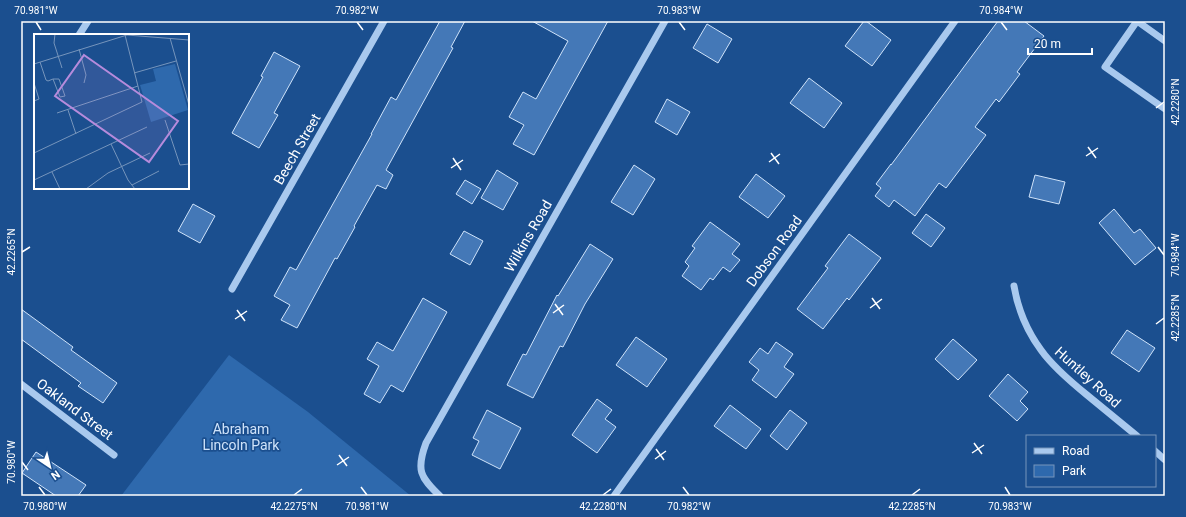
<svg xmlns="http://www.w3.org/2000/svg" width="1186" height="517" viewBox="0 0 1186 517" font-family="Roboto,sans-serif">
<rect width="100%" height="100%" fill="#1b4f8f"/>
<!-- green -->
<path fill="#2e69ad" d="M 229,355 L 308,412 L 411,496 L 121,496 Z"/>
<!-- building -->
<g fill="#4478b7" stroke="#cfe3fa">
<path d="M 440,21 L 465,21 L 451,47 L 453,48 L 386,170 L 393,175 L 386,189 L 377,185 L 354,226 L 355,227 L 337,259 L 335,258 L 297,328 L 281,320 L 290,305 L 274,296 L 290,267 L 296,270 L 372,134 L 371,134 L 391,97 L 396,100 Z"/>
<path d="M 532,21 L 608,21 L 534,155 L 513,144 L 524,125 L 509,117 L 523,92 L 536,99 L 568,41 Z"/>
<path d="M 864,21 L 866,21 L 891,40 L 872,66 L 845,46 Z"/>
<path d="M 998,21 L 1024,21 L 1044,36 L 1017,72 L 1020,74 L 999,102 L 996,99 L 975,127 L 986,135 L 946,188 L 939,183 L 915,216 L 894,200 L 889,207 L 875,196 L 881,188 L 876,184 L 891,164 L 891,165 Z"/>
<path d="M 707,24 L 732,39 L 718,63 L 693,48 Z"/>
<path d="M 274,52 L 300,66 L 274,113 L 278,115 L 259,148 L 232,133 L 263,77 L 261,76 Z"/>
<path d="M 809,78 L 842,103 L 824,128 L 790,103 Z"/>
<path d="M 667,99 L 690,112 L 677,135 L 655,122 Z"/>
<path d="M 634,165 L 655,179 L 633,215 L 611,202 Z"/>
<path d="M 497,170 L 518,183 L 503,210 L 481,198 Z"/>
<path d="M 756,174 L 785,196 L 768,218 L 739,197 Z"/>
<path d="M 1035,175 L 1065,182 L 1059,204 L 1029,197 Z"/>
<path d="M 465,180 L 481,189 L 472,204 L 456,194 Z"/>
<path d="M 193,204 L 215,216 L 200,243 L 178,231 Z"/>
<path d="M 1114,209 L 1134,233 L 1140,229 L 1156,248 L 1135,265 L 1099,223 Z"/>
<path d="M 926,214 L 945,228 L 931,247 L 912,233 Z"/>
<path d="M 710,222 L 740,244 L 732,254 L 740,260 L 730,272 L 723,267 L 713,280 L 710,278 L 701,290 L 682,276 L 689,266 L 685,262 L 695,248 L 692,246 Z"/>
<path d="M 464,231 L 483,241 L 470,265 L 450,254 Z"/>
<path d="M 849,234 L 881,258 L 849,300 L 847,298 L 823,329 L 797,309 L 828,268 L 825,266 Z"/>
<path d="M 590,244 L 613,259 L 585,304 L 563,347 L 560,346 L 533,398 L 507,385 L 523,354 L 526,355 L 557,295 L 558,296 Z"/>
<path d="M 423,298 L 447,312 L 403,392 L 391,385 L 380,403 L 364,394 L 379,366 L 367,359 L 377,342 L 393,351 Z"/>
<path d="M 21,309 L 73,347 L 71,350 L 117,383 L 103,403 L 78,386 L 81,383 L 21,339 Z"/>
<path d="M 1127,330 L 1155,348 L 1139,372 L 1111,353 Z"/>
<path d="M 636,337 L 667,359 L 647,387 L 616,365 Z"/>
<path d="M 953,339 L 977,360 L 958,380 L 935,359 Z"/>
<path d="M 776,342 L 793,354 L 784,367 L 794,374 L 776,398 L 752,380 L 759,370 L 749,362 L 760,348 L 768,354 Z"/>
<path d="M 1008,374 L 1028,392 L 1020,401 L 1028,409 L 1017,421 L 989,396 Z"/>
<path d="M 597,399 L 612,410 L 605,419 L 616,427 L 597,453 L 572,435 Z"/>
<path d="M 730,405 L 761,429 L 746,449 L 714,426 Z"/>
<path d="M 487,410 L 521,428 L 500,469 L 472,455 L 479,441 L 473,438 Z"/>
<path d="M 790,410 L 807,423 L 787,450 L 770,436 Z"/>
<path d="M 36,452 L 86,485 L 78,496 L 56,496 L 22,473 Z"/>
</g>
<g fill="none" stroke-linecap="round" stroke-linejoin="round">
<!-- minor -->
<g stroke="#a9c9ee" stroke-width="7">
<path d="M 79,35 L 88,21"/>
<path d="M 1165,41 L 1137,21 L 1105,67 L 1165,109"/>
<path d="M 1014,286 C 1018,310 1027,331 1041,350 C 1053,367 1071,382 1087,395 C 1104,409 1120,422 1137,436"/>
<path d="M 232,289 L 384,21"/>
<path d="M 21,384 L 114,455"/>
<path d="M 1155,451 L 1165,460"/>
<path d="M 440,496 C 420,477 416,470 426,443 L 665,21"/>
<path d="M 614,496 L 955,21"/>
</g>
</g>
<!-- ticks -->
<path fill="none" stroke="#fff" stroke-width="1.5" d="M 36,22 L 41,30M 357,22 L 363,30M 679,22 L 685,30M 1001,22 L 1007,30M 1156,108 L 1164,102M 1088,147 L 1096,158M 771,153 L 779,164M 1086,156 L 1098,148M 453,158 L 461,170M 769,162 L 780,154M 451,168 L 463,160M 1158,247 L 1164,255M 22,252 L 30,247M 872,298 L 880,309M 555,304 L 563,315M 870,308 L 882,299M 237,310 L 245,321M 553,313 L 564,305M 235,319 L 247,311M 1156,324 L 1164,318M 974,443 L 982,454M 656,449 L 664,460M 972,453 L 984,445M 339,455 L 347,466M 655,459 L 666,451M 22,462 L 28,470M 337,465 L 349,457M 39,487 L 45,495M 361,487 L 367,495M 683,487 L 689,495M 1005,487 L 1010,495M 294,495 L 302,489M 603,495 L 611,489M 912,495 L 920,489"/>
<g text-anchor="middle" stroke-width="3.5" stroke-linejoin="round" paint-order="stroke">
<!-- street labels -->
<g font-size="14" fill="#fff" stroke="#1b4f8f">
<text transform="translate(297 149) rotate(-60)" y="5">Beech Street</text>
<text transform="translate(528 236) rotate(-60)" y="5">Wilkins Road</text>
<text transform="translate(774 251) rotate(-54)" y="5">Dobson Road</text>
<text transform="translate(1088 377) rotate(42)" y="5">Huntley Road</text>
<text transform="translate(75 409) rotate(37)" y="5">Oakland Street</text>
</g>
<!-- park labels -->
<g font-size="14" fill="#cfe3fa" stroke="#1b4f8f">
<text x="241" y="434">Abraham<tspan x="241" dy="16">Lincoln Park</tspan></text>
</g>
</g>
<!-- overview -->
<g transform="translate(34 34)">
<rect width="155" height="155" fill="#1b4f8f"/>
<path d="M 141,30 L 154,76 L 117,88 L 106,51 L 122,47 L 119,35 Z" fill="#2e69ad"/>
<path fill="none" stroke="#7695bc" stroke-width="1" d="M 21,0 L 20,9 L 28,34M 136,4 L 155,71M 45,15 L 52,41 L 50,49M 6,28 L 12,46 L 14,47 L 19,45 L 25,45 L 31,62 L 26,63 L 19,45M 0,30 L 93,1 L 155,6M 100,39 L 142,27M 0,49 L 5,65 L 0,67M 34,76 L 42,100M 23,79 L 104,52M 131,86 L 146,131 L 155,130M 77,110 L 94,146 L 101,155M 0,119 L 108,68 L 91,1M 18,138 L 26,155M 0,146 L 113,93M 98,151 L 125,137M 52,155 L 74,139 L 116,119"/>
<path fill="#b68bdc" fill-opacity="0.15" stroke="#b68bdc" stroke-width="2" d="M 50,21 L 144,87 L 115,128 L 21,62 Z"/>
<rect width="155" height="155" fill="none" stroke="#fff" stroke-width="2"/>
</g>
<!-- border -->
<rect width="1186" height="517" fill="none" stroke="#1b4f8f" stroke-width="44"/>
<!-- legend -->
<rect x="1026" y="435" width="130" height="52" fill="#1b4f8f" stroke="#7695bc"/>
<rect x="1034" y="448" width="20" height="6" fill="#a9c9ee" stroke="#7695bc"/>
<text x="1062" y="455" font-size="12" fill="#ffffff">Road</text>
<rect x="1034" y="465" width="20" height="12" fill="#2e69ad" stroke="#7695bc"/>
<text x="1062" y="475" font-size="12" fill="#ffffff">Park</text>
<!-- north arrow -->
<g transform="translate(50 467) rotate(145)" stroke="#1b4f8f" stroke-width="3" paint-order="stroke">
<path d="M0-3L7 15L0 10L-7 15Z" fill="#ffffff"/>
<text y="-6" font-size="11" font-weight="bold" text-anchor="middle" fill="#ffffff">N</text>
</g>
<!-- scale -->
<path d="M1028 48v6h64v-6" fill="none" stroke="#ffffff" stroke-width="2"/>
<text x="1034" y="48" font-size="12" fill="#ffffff" stroke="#1b4f8f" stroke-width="3" paint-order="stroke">20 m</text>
<rect x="22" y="22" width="1142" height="473" fill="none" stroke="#fff" stroke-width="1.5"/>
<g font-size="10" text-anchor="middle" fill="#fff">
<text x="36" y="14">70.981°W</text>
<text x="357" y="14">70.982°W</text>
<text x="679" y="14">70.983°W</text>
<text x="1001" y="14">70.984°W</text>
<text transform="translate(1175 102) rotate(-90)" y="4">42.2280°N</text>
<text transform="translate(11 252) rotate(-90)" y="4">42.2265°N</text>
<text transform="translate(1175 255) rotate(-90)" y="4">70.984°W</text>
<text transform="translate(1175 318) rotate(-90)" y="4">42.2285°N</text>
<text transform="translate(11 462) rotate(-90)" y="4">70.980°W</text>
<text x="45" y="510">70.980°W</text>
<text x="294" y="510">42.2275°N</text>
<text x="367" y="510">70.981°W</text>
<text x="603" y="510">42.2280°N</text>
<text x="689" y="510">70.982°W</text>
<text x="912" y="510">42.2285°N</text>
<text x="1010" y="510">70.983°W</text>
</g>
</svg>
